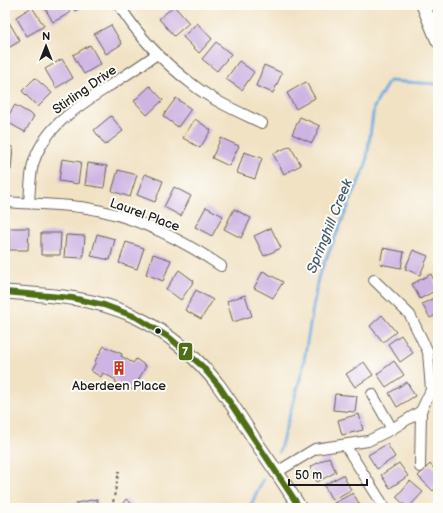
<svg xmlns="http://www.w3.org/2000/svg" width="443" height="513" viewBox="0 0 443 513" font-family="'Balsamiq Sans',sans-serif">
<rect width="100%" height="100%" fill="#fdfcf7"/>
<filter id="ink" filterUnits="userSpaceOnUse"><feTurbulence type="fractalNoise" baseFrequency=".025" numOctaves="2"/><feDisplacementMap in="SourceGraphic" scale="8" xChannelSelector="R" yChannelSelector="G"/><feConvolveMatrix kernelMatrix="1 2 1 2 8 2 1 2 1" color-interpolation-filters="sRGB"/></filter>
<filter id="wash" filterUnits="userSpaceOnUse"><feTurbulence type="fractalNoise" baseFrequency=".012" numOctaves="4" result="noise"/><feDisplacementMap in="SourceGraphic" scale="16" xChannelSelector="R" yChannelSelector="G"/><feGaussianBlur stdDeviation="0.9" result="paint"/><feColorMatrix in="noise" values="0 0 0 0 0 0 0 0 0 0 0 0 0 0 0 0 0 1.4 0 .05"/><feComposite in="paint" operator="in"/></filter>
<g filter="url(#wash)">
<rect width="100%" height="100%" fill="#f1e2c4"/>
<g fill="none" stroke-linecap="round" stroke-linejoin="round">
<!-- stream -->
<g stroke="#71aae0" stroke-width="3">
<path d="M 279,452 L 302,372 L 318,278 L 366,164 L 374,107 L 389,81 L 438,84"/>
<path d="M 250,508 L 256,494 L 263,480"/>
</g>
</g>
<g id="blocks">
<!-- building -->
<g fill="#ceb4e3">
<path d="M 43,5 L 65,5 L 70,13 L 53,22 Z"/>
<path d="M 72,5 L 86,5 L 75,11 Z"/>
<path d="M 174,6 L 189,23 L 174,36 L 159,19 Z"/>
<path d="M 32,7 L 44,26 L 27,36 L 16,17 Z"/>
<path d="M 9,22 L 20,41 L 5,50 L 5,24 Z"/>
<path d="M 197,23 L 212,39 L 199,53 L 183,37 Z"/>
<path d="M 111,25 L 122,44 L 106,54 L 94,34 Z"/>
<path d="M 216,42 L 231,54 L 217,71 L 202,59 Z"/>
<path d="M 90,45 L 101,64 L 84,74 L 73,55 Z"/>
<path d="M 62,59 L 73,78 L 56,88 L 45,69 Z"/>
<path d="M 239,61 L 254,72 L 242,90 L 226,79 Z"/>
<path d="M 264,65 L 282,73 L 273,93 L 256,86 Z"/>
<path d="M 35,78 L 52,93 L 38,107 L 22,91 Z"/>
<path d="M 306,82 L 315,98 L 296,109 L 287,93 Z"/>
<path d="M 150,86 L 163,100 L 147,115 L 134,101 Z"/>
<path d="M 176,98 L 191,109 L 178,127 L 163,116 Z"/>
<path d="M 15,105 L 34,116 L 25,132 L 5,121 Z"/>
<path d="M 111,116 L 123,131 L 105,145 L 94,130 Z"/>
<path d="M 300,117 L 320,126 L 312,143 L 292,134 Z"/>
<path d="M 195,119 L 211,130 L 200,148 L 183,138 Z"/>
<path d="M 221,138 L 239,146 L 229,166 L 212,158 Z"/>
<path d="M 290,146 L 301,165 L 284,174 L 273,154 Z"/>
<path d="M 5,147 L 13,147 L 11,170 L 5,169 Z"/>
<path d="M 244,152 L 262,158 L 255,179 L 237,173 Z"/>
<path d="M 62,159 L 81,162 L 78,184 L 59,181 Z"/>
<path d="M 88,163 L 107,166 L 104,188 L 85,185 Z"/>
<path d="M 118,170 L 137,175 L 130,197 L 112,191 Z"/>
<path d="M 145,174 L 163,181 L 155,202 L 137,195 Z"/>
<path d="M 174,187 L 191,196 L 181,216 L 164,207 Z"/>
<path d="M 206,207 L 223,216 L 212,236 L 195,227 Z"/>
<path d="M 234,209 L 251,218 L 241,238 L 224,229 Z"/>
<path d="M 9,228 L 29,228 L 28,250 L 9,250 Z"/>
<path d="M 271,228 L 281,248 L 264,256 L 254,236 Z"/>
<path d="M 41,233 L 61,233 L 60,255 L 41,255 Z"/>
<path d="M 97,234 L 115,239 L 110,260 L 91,256 Z"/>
<path d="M 66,235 L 85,236 L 83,258 L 64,257 Z"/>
<path d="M 126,242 L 144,248 L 137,269 L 119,263 Z"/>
<path d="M 383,248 L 404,252 L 401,268 L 380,264 Z"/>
<path d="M 413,250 L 428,256 L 420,275 L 405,269 Z"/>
<path d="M 153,254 L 171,260 L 163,281 L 146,274 Z"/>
<path d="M 179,270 L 194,281 L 181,300 L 166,289 Z"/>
<path d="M 263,271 L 283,282 L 273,298 L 254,288 Z"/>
<path d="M 431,274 L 438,289 L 420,299 L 412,284 Z"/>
<path d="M 196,290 L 213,300 L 201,319 L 185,310 Z"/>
<path d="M 245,295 L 252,316 L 233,322 L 227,301 Z"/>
<path d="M 438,296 L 438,314 L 430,318 L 422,304 Z"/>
<path d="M 382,315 L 396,332 L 383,342 L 370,326 Z"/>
<path d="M 401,335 L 413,353 L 400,362 L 388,344 Z"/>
<path d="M 104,346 L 122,354 L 121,356 L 133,363 L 136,359 L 146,366 L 133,390 L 115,382 L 116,380 L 103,373 L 101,377 L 91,371 L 96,362 L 95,361 Z"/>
<path d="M 394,361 L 404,375 L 386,387 L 377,374 Z"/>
<path d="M 364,362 L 373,375 L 355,387 L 346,374 Z"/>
<path d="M 407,382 L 415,396 L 397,407 L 389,393 Z"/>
<path d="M 335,394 L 357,396 L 355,412 L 333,410 Z"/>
<path d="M 359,414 L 363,430 L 342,435 L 338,420 Z"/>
<path d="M 387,444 L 395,457 L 377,469 L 368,455 Z"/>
<path d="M 329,457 L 336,472 L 317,482 L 310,467 Z"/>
<path d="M 399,463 L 408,476 L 390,488 L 381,475 Z"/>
<path d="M 430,464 L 438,473 L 438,486 L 433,491 L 418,476 Z"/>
<path d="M 343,475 L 351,490 L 332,500 L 324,485 Z"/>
<path d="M 410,481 L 423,492 L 408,508 L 396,497 Z"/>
<path d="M 353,493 L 361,507 L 337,508 L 334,503 Z"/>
<path d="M 97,499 L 99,508 L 77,508 L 76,503 Z"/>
<path d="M 126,499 L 137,508 L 119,508 Z"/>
</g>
</g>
</g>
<g filter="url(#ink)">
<use href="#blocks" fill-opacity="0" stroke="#676157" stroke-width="1"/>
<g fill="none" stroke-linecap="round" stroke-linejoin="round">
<defs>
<g id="minor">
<path d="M 119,5 C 138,36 163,62 192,84 C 213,101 239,112 262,123"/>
<path d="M 5,202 C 32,204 60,204 87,208 C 135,216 181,239 221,266"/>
<path d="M 29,203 C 30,190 30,177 33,164 C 44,127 76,108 106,88 C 123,77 140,66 157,54"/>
<path d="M 372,394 L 392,429"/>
<path d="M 345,445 L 385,508"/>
<path d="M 420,467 L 421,411"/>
<path d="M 277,472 L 315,449 L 368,441 L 392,429 L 421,411 L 431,390 L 428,352 L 410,315 L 374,280"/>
</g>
<g id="major">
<path d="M 423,5 L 438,41"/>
<path d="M 5,292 C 50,295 94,297 136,317 C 167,332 198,358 219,386 C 232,404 244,423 256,442 C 271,464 286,485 300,508"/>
</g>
</defs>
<!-- minor casing -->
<use href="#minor" stroke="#676157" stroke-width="12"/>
<!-- major casing -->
<use href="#major" stroke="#676157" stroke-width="15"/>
<!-- path -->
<path stroke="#676157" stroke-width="2" stroke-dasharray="3 3" stroke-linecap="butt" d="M 112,508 L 119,471"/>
<!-- minor -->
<use href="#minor" stroke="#fff" stroke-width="10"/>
<!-- major -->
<use href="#major" stroke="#fff" stroke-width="13"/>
<defs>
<path id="bus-1" d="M 5,292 L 72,298 L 104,305 L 136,317 L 170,338 L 202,366 L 219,386 L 300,508"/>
</defs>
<!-- bus-1 casing -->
<use href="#bus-1" stroke="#fdfcf7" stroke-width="9"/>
<!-- bus-1 -->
<use href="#bus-1" stroke="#4f6e18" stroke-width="6"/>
</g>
</g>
<!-- icons -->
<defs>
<symbol id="building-bare" viewBox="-9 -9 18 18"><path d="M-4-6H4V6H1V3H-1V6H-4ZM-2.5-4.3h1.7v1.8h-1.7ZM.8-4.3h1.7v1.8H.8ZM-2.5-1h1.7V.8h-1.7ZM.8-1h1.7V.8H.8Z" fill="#c8321e" stroke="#fdfcf7" stroke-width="2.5" paint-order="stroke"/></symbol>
</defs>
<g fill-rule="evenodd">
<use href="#building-bare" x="109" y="358" width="20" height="20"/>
</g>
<!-- markers -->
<circle fill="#1c1c1c" stroke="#fdfcf7" stroke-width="1.5" cx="158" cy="331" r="3.5"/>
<g text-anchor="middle" stroke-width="4" stroke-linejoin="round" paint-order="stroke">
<!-- street labels -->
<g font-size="13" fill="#1c1c1c" stroke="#fdfcf7">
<text transform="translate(84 89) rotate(-35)" y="5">Stirling Drive</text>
<text transform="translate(145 214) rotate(20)" y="5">Laurel Place</text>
</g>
<!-- poi labels -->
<g font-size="13" fill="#1c1c1c" stroke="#fdfcf7">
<text x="119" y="390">Aberdeen Place</text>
</g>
<!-- water labels -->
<g font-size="14" font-style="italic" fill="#425c74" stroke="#fdfcf7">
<text transform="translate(329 226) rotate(-68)" y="5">Springhill Creek</text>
</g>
</g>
<rect stroke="#fdfcf7" stroke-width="1.5" x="178" y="342" width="15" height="19" rx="4" fill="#4f6e18"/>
<g font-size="11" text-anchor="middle" font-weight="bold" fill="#fff">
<text x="185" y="355">7</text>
</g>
<!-- margin -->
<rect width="443" height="513" fill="none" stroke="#fdfcf7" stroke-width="20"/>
<!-- north arrow -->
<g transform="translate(46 46)" stroke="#fdfcf7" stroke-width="3" paint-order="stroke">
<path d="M0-3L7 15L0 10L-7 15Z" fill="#1c1c1c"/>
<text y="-6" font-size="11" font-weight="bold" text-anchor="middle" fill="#1c1c1c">N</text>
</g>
<!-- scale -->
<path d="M289 479v6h78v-6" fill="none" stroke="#1c1c1c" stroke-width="2"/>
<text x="295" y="479" font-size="12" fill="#1c1c1c" stroke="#fdfcf7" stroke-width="3" paint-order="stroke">50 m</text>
</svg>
